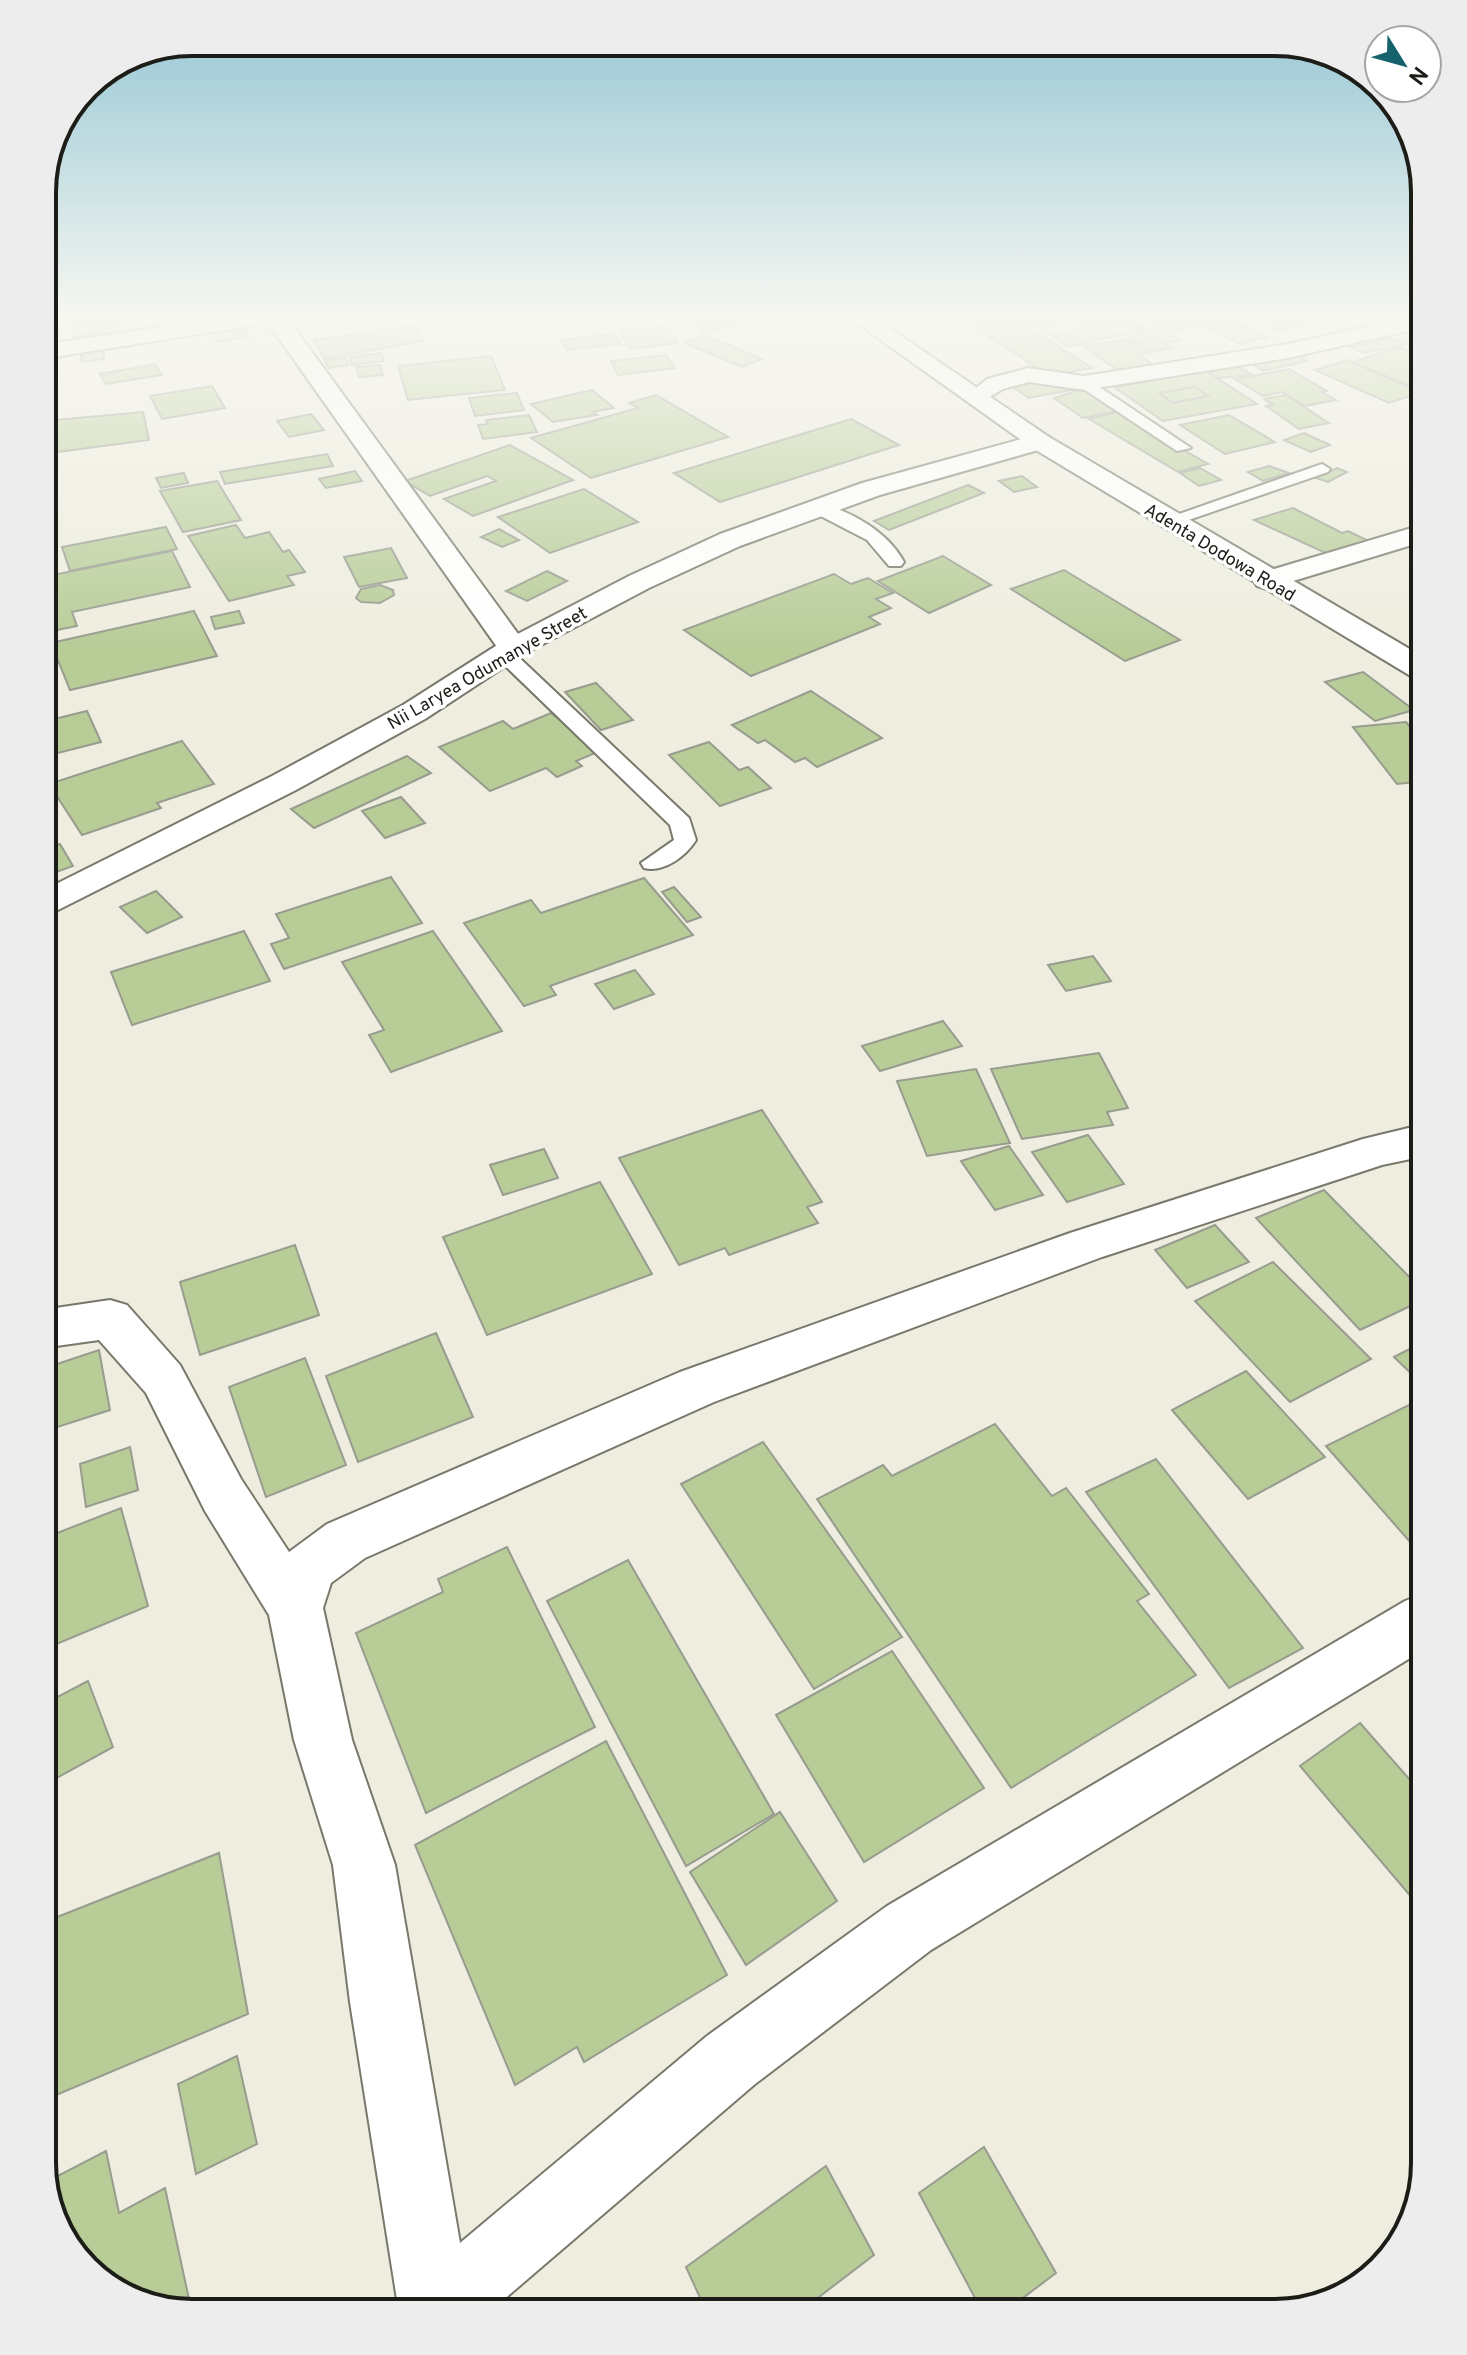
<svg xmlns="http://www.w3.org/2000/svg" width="1467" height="2355" viewBox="0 0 1467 2355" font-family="Overpass,sans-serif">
<rect width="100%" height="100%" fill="#eeeddf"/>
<!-- building -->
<g fill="#b7cc97" stroke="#979c8f" stroke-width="2" fill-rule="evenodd">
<path d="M 42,318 L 54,318 L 59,334 L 42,337 Z"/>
<path d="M 72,318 L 116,318 L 119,332 L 74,337 Z"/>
<path d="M 724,318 L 733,326 L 702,331 L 692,322 Z"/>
<path d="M 1014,318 L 1092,368 L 1049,376 L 972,325 Z"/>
<path d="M 1022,318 L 1125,318 L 1145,329 L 1069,347 L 1052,336 L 1088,329 L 1075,321 L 1039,328 Z"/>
<path d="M 1141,318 L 1184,319 L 1197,326 L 1169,332 Z"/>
<path d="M 1217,318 L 1226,318 L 1268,337 L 1241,344 L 1197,323 Z"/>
<path d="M 1309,318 L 1316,321 L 1279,331 L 1271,327 L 1282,324 L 1270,319 L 1274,318 Z"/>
<path d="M 413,326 L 423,341 L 324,359 L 314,340 Z"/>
<path d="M 666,326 L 678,343 L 631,349 L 619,331 Z"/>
<path d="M 245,329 L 249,337 L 218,342 L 214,333 Z"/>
<path d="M 1154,329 L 1161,334 L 1169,333 L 1181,340 L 1164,343 L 1173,348 L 1151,352 L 1124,334 Z"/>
<path d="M 1425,332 L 1425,352 L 1396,340 Z"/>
<path d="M 614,334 L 621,344 L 567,350 L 561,340 Z"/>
<path d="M 705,335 L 762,359 L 742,367 L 684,343 Z"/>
<path d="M 1390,338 L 1403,345 L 1364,353 L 1351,347 Z"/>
<path d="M 1127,339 L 1148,353 L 1138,354 L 1155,366 L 1120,372 L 1083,346 Z"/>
<path d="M 1399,347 L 1425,357 L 1422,379 L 1425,383 L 1413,387 L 1352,362 Z"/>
<path d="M 103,350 L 104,359 L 82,362 L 80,353 Z"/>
<path d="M 381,353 L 384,361 L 352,365 L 349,357 Z"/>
<path d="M 1296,354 L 1307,361 L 1263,371 L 1248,361 Z"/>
<path d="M 666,355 L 675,368 L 618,375 L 611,361 Z"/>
<path d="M 491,356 L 505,390 L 408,400 L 398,366 Z"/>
<path d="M 345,358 L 349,365 L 328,368 L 325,360 Z"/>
<path d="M 1347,360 L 1421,392 L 1389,403 L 1315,370 Z"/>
<path d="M 1233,363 L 1252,375 L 1218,378 L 1204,369 Z"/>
<path d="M 155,364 L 162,375 L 106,384 L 100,374 Z"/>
<path d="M 380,365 L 383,375 L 359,377 L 356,367 Z"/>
<path d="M 1289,369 L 1327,391 L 1322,392 L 1336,400 L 1305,406 L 1282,392 L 1263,396 L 1235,379 Z"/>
<path d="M 1206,371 L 1257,404 L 1163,421 L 1114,387 ZM 1195,387 L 1208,396 L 1172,403 L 1160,393 Z"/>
<path d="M 1034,378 L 1055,379 L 1071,390 L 1029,398 L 1007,383 Z"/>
<path d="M 212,386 L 225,408 L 162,419 L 150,396 Z"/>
<path d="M 1088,387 L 1123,410 L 1083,418 L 1054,398 Z"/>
<path d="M 1195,387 L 1208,396 L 1172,403 L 1160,393 Z"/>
<path d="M 592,390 L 614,408 L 593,412 L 597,415 L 553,422 L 531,404 Z"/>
<path d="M 517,393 L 524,410 L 475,416 L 469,398 Z"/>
<path d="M 656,395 L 728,437 L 591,478 L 531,438 L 638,408 L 629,403 Z"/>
<path d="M 1286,395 L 1329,423 L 1299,429 L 1266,406 L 1273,405 L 1264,399 Z"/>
<path d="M 143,412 L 149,440 L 42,454 L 44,421 Z"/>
<path d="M 1117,412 L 1208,464 L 1178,472 L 1089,419 Z"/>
<path d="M 311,414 L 324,430 L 289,437 L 277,421 Z"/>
<path d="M 529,415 L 537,432 L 483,439 L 478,425 L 488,424 L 486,420 Z"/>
<path d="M 1229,415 L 1275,442 L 1225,454 L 1180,425 Z"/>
<path d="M 851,419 L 899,445 L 720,502 L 674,473 Z"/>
<path d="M 1304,433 L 1330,445 L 1311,452 L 1284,440 Z"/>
<path d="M 510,445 L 573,480 L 473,516 L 444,499 L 496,481 L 487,476 L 430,496 L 405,481 Z"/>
<path d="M 327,454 L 333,466 L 225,484 L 220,472 Z"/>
<path d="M 1269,466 L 1289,473 L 1263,481 L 1248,472 Z"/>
<path d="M 1200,468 L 1221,480 L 1199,486 L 1180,473 Z"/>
<path d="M 1337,468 L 1347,472 L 1328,482 L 1316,478 Z"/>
<path d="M 355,471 L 362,481 L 326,488 L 319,479 Z"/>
<path d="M 184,473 L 188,483 L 161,488 L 156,478 Z"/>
<path d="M 1022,476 L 1037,487 L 1014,492 L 999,481 Z"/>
<path d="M 217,481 L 241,520 L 183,532 L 160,491 Z"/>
<path d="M 968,485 L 984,493 L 889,530 L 874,521 Z"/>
<path d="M 584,489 L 638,522 L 550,553 L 498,517 Z"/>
<path d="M 1293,508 L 1342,533 L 1348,531 L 1369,541 L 1330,555 L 1254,520 Z"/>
<path d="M 236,525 L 245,538 L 269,532 L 283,552 L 289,550 L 305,572 L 287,576 L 294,585 L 229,601 L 188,536 Z"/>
<path d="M 166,527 L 177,549 L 70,571 L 62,547 Z"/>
<path d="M 499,529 L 519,540 L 502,547 L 481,537 Z"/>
<path d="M 391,548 L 407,578 L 359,587 L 344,557 Z"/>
<path d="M 172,551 L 190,587 L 72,612 L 77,626 L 42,633 L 43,577 Z"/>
<path d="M 943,556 L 991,585 L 929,613 L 878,581 Z"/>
<path d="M 1064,570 L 1180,640 L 1125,661 L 1011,589 Z"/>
<path d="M 547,571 L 567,581 L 527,601 L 506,591 Z"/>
<path d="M 834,574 L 851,584 L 868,578 L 893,593 L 876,599 L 891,608 L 869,617 L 880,624 L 751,676 L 684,630 Z"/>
<path d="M 380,585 L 393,590 L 394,595 L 380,603 L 361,602 L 356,598 L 361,589 Z"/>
<path d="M 194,611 L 217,656 L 70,690 L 51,643 Z"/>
<path d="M 239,611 L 244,623 L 215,629 L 211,617 Z"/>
<path d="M 1363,672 L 1414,710 L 1375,721 L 1325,682 Z"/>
<path d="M 596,683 L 633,720 L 601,730 L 565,692 Z"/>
<path d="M 811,691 L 882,738 L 817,767 L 805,758 L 795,762 L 765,740 L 758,743 L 732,725 Z"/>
<path d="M 87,711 L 101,742 L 42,757 L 42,722 Z"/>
<path d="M 551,713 L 600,751 L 576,761 L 582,766 L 557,777 L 546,768 L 490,791 L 439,747 L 503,721 L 513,729 Z"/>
<path d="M 1406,722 L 1425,745 L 1425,781 L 1397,784 L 1353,727 Z"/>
<path d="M 182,741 L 214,784 L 157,803 L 161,808 L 82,835 L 49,784 Z"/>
<path d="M 709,742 L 739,770 L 748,767 L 771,788 L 720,806 L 669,755 Z"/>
<path d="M 407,756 L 431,773 L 314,828 L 291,809 Z"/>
<path d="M 401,797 L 425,823 L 385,838 L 362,811 Z"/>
<path d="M 60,844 L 73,866 L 45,876 L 42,850 Z"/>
<path d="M 391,877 L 422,923 L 284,969 L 271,944 L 289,938 L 276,914 Z"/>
<path d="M 644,878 L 693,935 L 550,986 L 556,995 L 524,1006 L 464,923 L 531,900 L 541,913 Z"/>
<path d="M 674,887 L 701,917 L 687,922 L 662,892 Z"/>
<path d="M 156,891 L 182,917 L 147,933 L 120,907 Z"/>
<path d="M 244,931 L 270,981 L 132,1025 L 111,972 Z"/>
<path d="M 433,931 L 502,1031 L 391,1072 L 369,1035 L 384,1030 L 342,962 Z"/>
<path d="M 1093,956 L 1111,981 L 1066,991 L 1048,965 Z"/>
<path d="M 635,970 L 654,994 L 614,1009 L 595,984 Z"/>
<path d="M 943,1021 L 962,1046 L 880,1071 L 862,1046 Z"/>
<path d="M 1099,1053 L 1128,1108 L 1107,1112 L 1113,1125 L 1022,1139 L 991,1069 Z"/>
<path d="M 976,1069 L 1010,1143 L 927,1156 L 897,1081 Z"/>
<path d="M 762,1110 L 822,1202 L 807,1207 L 818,1223 L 729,1255 L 725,1248 L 679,1265 L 619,1158 Z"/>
<path d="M 1088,1135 L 1124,1184 L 1067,1202 L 1032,1152 Z"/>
<path d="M 1009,1146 L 1043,1195 L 995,1210 L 961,1161 Z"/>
<path d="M 544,1149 L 558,1178 L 503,1195 L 490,1165 Z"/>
<path d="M 600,1182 L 652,1274 L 487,1335 L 443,1237 Z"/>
<path d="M 1324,1190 L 1425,1293 L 1425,1299 L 1360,1330 L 1256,1218 Z"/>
<path d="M 1215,1225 L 1249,1262 L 1187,1288 L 1155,1250 Z"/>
<path d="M 295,1245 L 319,1315 L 200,1355 L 180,1282 Z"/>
<path d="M 1273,1262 L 1371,1359 L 1290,1402 L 1195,1301 Z"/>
<path d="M 436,1333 L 473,1417 L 358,1462 L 326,1376 Z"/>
<path d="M 1425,1341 L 1425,1387 L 1394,1357 Z"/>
<path d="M 99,1350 L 110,1410 L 42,1432 L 42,1369 Z"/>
<path d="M 305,1358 L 346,1465 L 266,1497 L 229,1387 Z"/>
<path d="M 1246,1371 L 1325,1457 L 1248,1499 L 1172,1410 Z"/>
<path d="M 1425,1397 L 1425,1559 L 1326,1446 Z"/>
<path d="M 995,1424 L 1052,1496 L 1066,1488 L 1149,1594 L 1137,1601 L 1196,1675 L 1011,1788 L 817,1499 L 883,1465 L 892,1476 Z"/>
<path d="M 763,1442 L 902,1637 L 814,1689 L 681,1484 Z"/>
<path d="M 130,1447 L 138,1490 L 86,1507 L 80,1464 Z"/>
<path d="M 1156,1459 L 1303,1648 L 1229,1688 L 1086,1492 Z"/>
<path d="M 121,1508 L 148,1606 L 42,1650 L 42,1539 Z"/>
<path d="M 507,1547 L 595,1727 L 426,1813 L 356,1633 L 443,1592 L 438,1579 Z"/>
<path d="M 628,1560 L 774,1814 L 686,1866 L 547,1601 Z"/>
<path d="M 892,1651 L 984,1788 L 864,1862 L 776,1715 Z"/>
<path d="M 88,1681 L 113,1747 L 42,1786 L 42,1705 Z"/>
<path d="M 1360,1723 L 1425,1797 L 1425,1901 L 1419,1906 L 1300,1766 Z"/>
<path d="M 606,1741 L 727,1975 L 584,2062 L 577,2047 L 515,2085 L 415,1845 Z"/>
<path d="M 780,1812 L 837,1901 L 746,1965 L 690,1872 Z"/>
<path d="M 219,1853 L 248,2014 L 42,2101 L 42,1923 Z"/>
<path d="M 237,2056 L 257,2144 L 196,2174 L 178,2084 Z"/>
<path d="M 984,2147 L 1056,2273 L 1003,2313 L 983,2313 L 919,2193 Z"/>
<path d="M 106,2151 L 119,2213 L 165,2188 L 192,2313 L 182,2313 L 109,2288 L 58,2230 L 46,2182 Z"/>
<path d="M 826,2166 L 874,2255 L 798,2313 L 707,2313 L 686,2267 Z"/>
</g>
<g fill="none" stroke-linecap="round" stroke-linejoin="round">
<defs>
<g id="lane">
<path d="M 1079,380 L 1089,380 L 1191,448 L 1177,451 L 1079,386 Z"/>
<path d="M 1322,464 L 1330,469 L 1328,472 L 1174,525 L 1168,526 L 1159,521 Z"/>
<path d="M 819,503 C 851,511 888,532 904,562 L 901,566 L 889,566 L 867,540 L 813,512 L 810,508 Z"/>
<path d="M 504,648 L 511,650 L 689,818 L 696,840 C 686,856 664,873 644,868 L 641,863 L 674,840 L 670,825 L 497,658 L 494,654 L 497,650 Z"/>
</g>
<g id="street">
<path d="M 219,318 L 287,318 L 524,642 L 528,648 L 524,654 L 502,654 L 268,323 L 42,359 L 42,345 Z"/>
<path d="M 1405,318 L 1425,318 L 1425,327 L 1288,358 L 1084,390 L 1029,382 L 1003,389 L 976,405 L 964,398 L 987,379 L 1028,368 L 1084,376 L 1288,344 Z"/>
<path d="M 1425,524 L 1425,541 L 1267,589 L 1257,586 L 1253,580 L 1257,574 Z"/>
<path d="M 1425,1124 L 1425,1156 L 1382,1165 L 1102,1257 L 714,1402 L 365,1558 L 331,1583 L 323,1608 L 352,1740 L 395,1865 L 460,2243 L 707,2036 L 887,1906 L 1405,1601 L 1425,1593 L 1425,1649 L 931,1950 L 755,2084 L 488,2313 L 396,2313 L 398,2306 L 350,2002 L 333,1865 L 294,1740 L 269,1615 L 205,1511 L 146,1393 L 99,1340 L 42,1348 L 42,1310 L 110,1300 L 127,1305 L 180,1365 L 241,1479 L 289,1552 L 327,1524 L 680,1372 L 1070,1233 L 1363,1139 Z"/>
</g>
<path id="secondary" d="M 1040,434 L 1049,437 L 1053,442 L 1049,447 L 880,495 L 740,546 L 649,588 L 524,654 L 425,719 L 296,790 L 42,918 L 42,891 L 272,776 L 403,705 L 502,642 L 629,576 L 720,534 L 862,483 Z"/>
<path id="primary" d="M 850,318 L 875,318 L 1049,437 L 1425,658 L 1425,680 L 1414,678 L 1031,447 Z"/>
</defs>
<!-- lane casing -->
<use href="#lane" stroke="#78786b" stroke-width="4"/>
<!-- street casing -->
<use href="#street" stroke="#78786b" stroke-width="4"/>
<!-- secondary casing -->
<use href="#secondary" stroke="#78786b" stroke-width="4"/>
<!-- primary casing -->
<use href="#primary" stroke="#78786b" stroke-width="4"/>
<!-- lane -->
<use href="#lane" fill="#fff" fill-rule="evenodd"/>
<!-- street -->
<use href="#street" fill="#fff" fill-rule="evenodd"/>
<!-- secondary -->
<use href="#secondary" fill="#fff" fill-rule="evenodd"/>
<!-- primary -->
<use href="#primary" fill="#fff" fill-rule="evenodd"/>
</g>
<!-- sky -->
<linearGradient id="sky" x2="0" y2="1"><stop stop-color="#92c5d3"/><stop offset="0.49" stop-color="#f7f7f1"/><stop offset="1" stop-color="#f7f7f1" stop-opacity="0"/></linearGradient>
<rect width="1467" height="648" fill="url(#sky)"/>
<g text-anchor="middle" stroke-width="7" stroke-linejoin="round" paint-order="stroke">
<!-- far-street labels -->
<g font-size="18" fill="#1d1d18" stroke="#fff">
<text transform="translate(1220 552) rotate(31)" y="6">Adenta Dodowa Road</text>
<text transform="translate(487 668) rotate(-30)" y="6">Nii Laryea Odumanye Street</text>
</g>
</g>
<!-- crop -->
<path d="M0 0H1467V2355H0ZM192 56H1275A136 136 0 0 1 1411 192V2163A136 136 0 0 1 1275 2299H192A136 136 0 0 1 56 2163V192A136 136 0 0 1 192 56Z" fill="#ededed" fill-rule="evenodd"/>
<path fill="none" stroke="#1d1d18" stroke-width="4" d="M192 56H1275A136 136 0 0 1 1411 192V2163A136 136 0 0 1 1275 2299H192A136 136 0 0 1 56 2163V192A136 136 0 0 1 192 56Z"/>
<!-- north arrow -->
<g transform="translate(1403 64) rotate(127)"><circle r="38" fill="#ffffff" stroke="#a5a5a3" stroke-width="2"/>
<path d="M0-6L14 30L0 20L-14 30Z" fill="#15626c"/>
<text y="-12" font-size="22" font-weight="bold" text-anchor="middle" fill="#1d1d18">N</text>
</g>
</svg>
